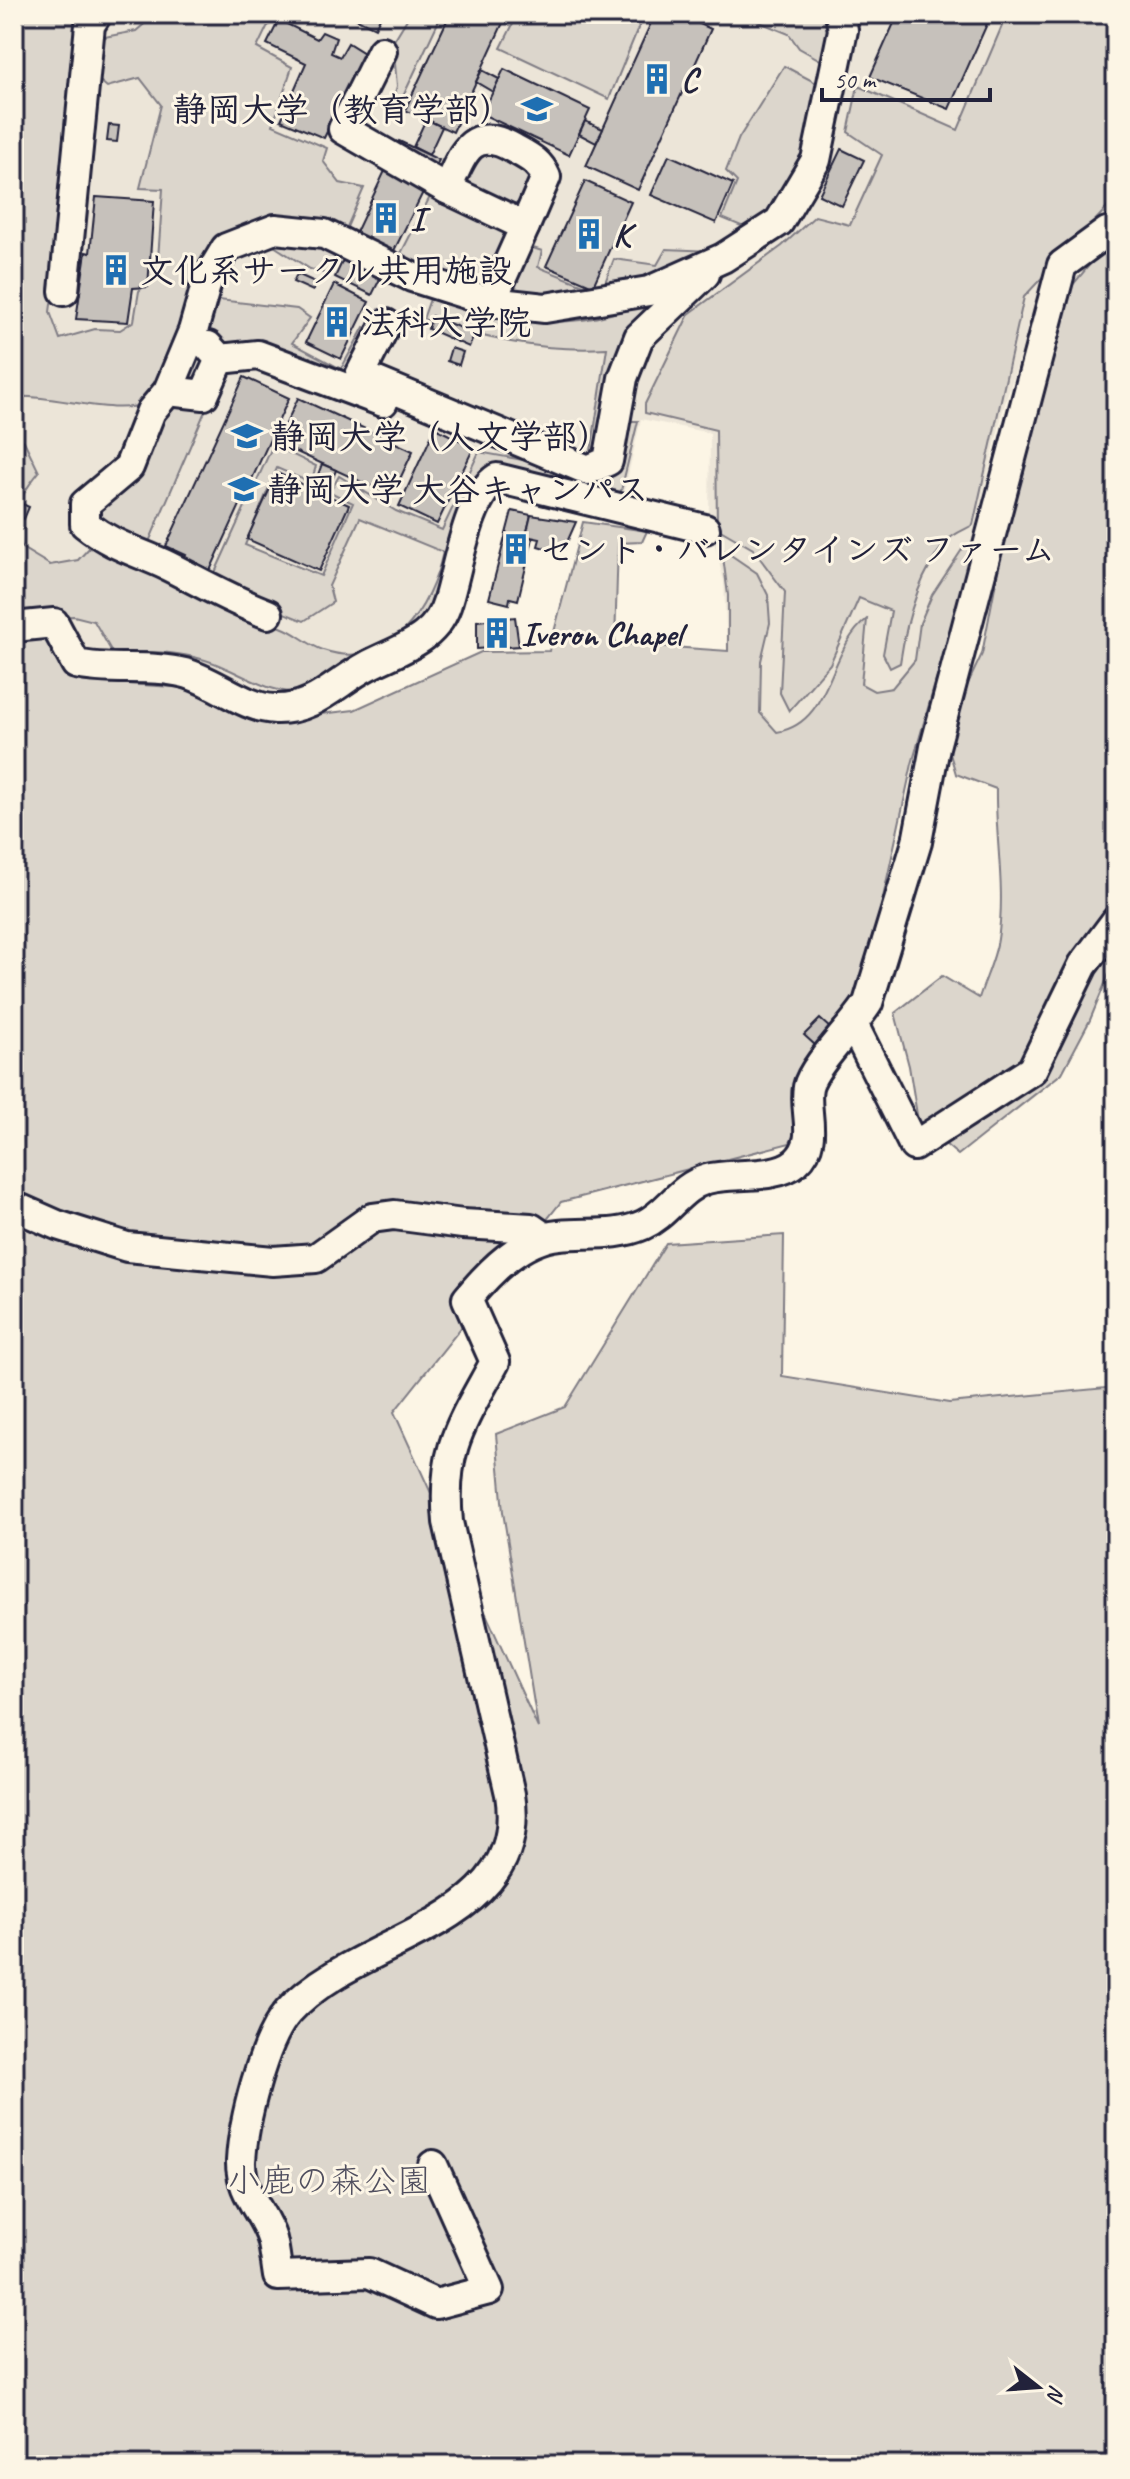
<svg xmlns="http://www.w3.org/2000/svg" width="1130" height="2479" viewBox="0 0 1130 2479" font-family="Caveat,'Klee One',sans-serif">
<rect width="100%" height="100%" fill="#fcf5e5"/>
<filter id="ink" filterUnits="userSpaceOnUse"><feTurbulence type="fractalNoise" baseFrequency=".0125" numOctaves="2"/><feDisplacementMap in="SourceGraphic" scale="16" xChannelSelector="R" yChannelSelector="G"/><feConvolveMatrix kernelMatrix="1 2 1 2 8 2 1 2 1" color-interpolation-filters="sRGB"/></filter>
<g filter="url(#ink)">
<!-- built -->
<path fill="#ece5d8" d="M 14,14 L 1116,14 L 1116,211 L 1055,277 L 1036,305 L 1003,410 L 949,642 L 913,755 L 621,750 L 633,644 L 727,651 L 724,582 L 709,521 L 710,433 L 641,419 L 622,501 L 500,466 L 415,635 L 288,699 L 81,662 L 14,619 Z"/>
<!-- green -->
<g fill="#dcd6cc" stroke="#7f7c84" stroke-width="2">
<path d="M 14,14 L 90,14 L 50,312 L 60,339 L 95,329 L 120,330 L 134,321 L 139,291 L 157,273 L 163,189 L 140,188 L 161,105 L 140,78 L 107,87 L 100,81 L 99,38 L 136,31 L 156,14 L 281,14 L 267,27 L 257,48 L 292,67 L 273,125 L 327,148 L 323,161 L 340,183 L 364,188 L 344,234 L 228,241 L 153,402 C 111,418 58,394 14,397 Z"/>
<path d="M 410,14 L 442,14 L 399,105 L 392,103 L 397,86 L 393,42 Z"/>
<path d="M 518,14 L 644,14 L 609,99 L 501,48 Z"/>
<path d="M 754,14 L 830,14 L 831,66 L 799,48 L 789,34 L 752,19 Z"/>
<path d="M 1007,14 L 1116,14 L 1116,198 L 1024,297 L 973,525 C 964,530 952,534 946,542 C 918,575 906,622 900,663 L 890,668 L 883,654 L 891,611 L 859,598 L 830,664 L 789,711 L 780,693 L 785,592 L 753,549 L 717,528 L 716,430 L 645,413 L 645,404 L 689,314 L 782,246 L 815,216 L 850,225 L 882,155 L 848,132 L 858,86 L 958,130 Z"/>
<path d="M 784,66 L 824,87 C 810,139 801,203 746,228 L 722,218 L 737,182 L 726,171 L 739,138 Z"/>
<path d="M 482,148 L 515,158 L 535,180 L 520,203 L 508,203 L 470,185 L 466,173 Z"/>
<path d="M 435,187 L 517,227 L 488,294 L 396,263 Z"/>
<path d="M 1116,233 L 1116,957 L 1090,1020 L 1062,1073 L 958,1155 L 918,1121 L 909,1066 L 895,1013 L 942,976 L 979,998 C 985,979 995,959 998,939 C 1006,890 995,838 996,789 L 956,774 L 944,734 L 982,654 L 1014,488 L 1061,299 Z"/>
<path d="M 266,241 L 339,249 L 327,274 L 310,269 Z"/>
<path d="M 524,245 L 542,251 L 538,267 L 586,286 L 604,285 L 614,259 L 657,265 L 666,249 L 714,251 L 657,280 L 571,298 L 504,293 Z"/>
<path d="M 226,257 L 241,257 L 228,270 L 218,300 L 297,309 L 310,318 L 292,343 L 341,369 L 364,327 L 377,333 L 364,361 L 409,406 L 235,357 L 200,330 Z"/>
<path d="M 670,297 L 604,443 L 591,451 L 607,348 C 543,352 484,339 423,319 L 430,299 C 479,314 529,326 581,320 C 610,317 641,303 670,297 Z"/>
<path d="M 170,406 L 206,409 L 146,549 C 152,556 158,566 165,573 C 189,596 249,616 281,627 C 296,632 308,645 323,650 C 391,673 431,607 443,552 L 360,518 L 329,586 L 333,602 L 304,621 L 221,588 L 213,577 L 273,445 L 316,466 L 311,483 L 277,468 L 245,545 L 321,576 L 353,503 L 330,492 L 339,476 L 396,511 L 442,530 L 479,452 L 562,467 L 595,478 L 616,463 L 621,421 L 638,421 L 619,499 L 500,466 L 479,477 L 467,502 L 436,604 C 416,638 399,642 366,659 C 348,669 328,689 308,692 C 274,696 250,678 221,666 C 187,651 150,650 113,654 L 94,621 L 74,616 L 14,619 L 14,435 L 24,441 L 39,472 C 15,502 13,511 22,548 L 50,565 L 78,560 L 92,545 L 92,514 L 146,458 Z"/>
<path d="M 583,522 L 647,531 L 642,542 L 618,543 L 615,643 L 728,651 L 728,595 L 722,549 L 757,573 L 768,595 L 770,623 L 761,661 L 760,713 L 777,732 C 833,722 827,650 867,619 L 861,684 L 874,691 L 892,688 L 915,660 L 920,623 L 932,595 L 963,548 L 980,543 L 957,629 L 936,680 L 912,764 L 865,981 L 790,1143 L 561,1202 L 394,1412 L 538,1728 L 503,1512 L 496,1434 L 565,1407 L 666,1243 L 784,1235 L 782,1376 L 949,1403 L 1116,1387 L 1116,2465 L 14,2465 L 14,640 L 49,635 L 81,681 L 204,689 L 263,721 L 354,710 L 481,652 L 549,651 Z"/>
</g>
<!-- building -->
<g fill="#c6c1bb" stroke="#22223b" stroke-width="2">
<path d="M 347,14 L 382,14 L 375,28 Z"/>
<path d="M 450,14 L 507,14 L 453,132 L 405,110 Z"/>
<path d="M 655,14 L 678,14 L 711,29 L 638,190 L 586,166 Z"/>
<path d="M 898,14 L 965,14 L 987,24 L 949,109 L 870,77 Z"/>
<path d="M 279,20 L 317,39 L 322,32 L 336,38 L 331,53 L 340,57 L 348,43 L 364,53 L 324,138 L 281,120 L 306,63 L 267,44 Z"/>
<path d="M 504,69 L 590,110 L 569,155 L 482,114 Z"/>
<path d="M 482,70 L 499,79 L 493,92 L 476,82 Z"/>
<path d="M 426,119 L 442,127 L 429,155 L 413,147 Z"/>
<path d="M 585,121 L 603,129 L 596,143 L 579,134 Z"/>
<path d="M 109,125 L 119,126 L 117,142 L 107,141 Z"/>
<path d="M 399,141 L 439,160 L 372,295 L 335,277 Z"/>
<path d="M 841,149 L 864,160 L 842,206 L 819,195 Z"/>
<path d="M 669,155 L 733,184 L 716,223 L 651,195 Z"/>
<path d="M 585,181 L 631,202 L 593,286 L 546,266 Z"/>
<path d="M 96,197 L 154,201 L 148,287 L 133,288 L 128,322 L 76,319 L 86,252 L 90,253 Z"/>
<path d="M 297,274 L 317,283 L 313,291 L 293,282 Z"/>
<path d="M 334,284 L 369,302 L 341,359 L 306,342 Z"/>
<path d="M 432,316 L 475,334 L 469,347 L 428,329 Z"/>
<path d="M 451,348 L 463,352 L 459,365 L 447,361 Z"/>
<path d="M 244,377 L 289,398 L 208,575 L 182,563 L 186,555 L 166,546 Z"/>
<path d="M 298,398 L 413,451 L 392,496 L 277,443 Z"/>
<path d="M 435,428 L 474,447 L 437,524 L 399,506 Z"/>
<path d="M 322,464 L 336,470 L 326,495 L 313,488 Z"/>
<path d="M 277,473 L 349,505 L 319,571 L 247,539 Z"/>
<path d="M 14,500 L 29,507 L 24,519 L 14,514 Z"/>
<path d="M 512,511 L 531,515 L 526,536 L 533,538 L 518,600 L 510,598 L 509,604 L 489,599 Z"/>
<path d="M 531,515 L 576,522 L 564,549 L 555,551 L 538,546 L 540,539 L 526,536 Z"/>
<path d="M 515,617 L 519,646 L 477,649 L 477,621 Z"/>
<path d="M 820,1019 L 831,1029 L 815,1045 L 804,1035 Z"/>
</g>
<g fill="none" stroke-linecap="round" stroke-linejoin="round">
<defs>
<g id="minor">
<path d="M 382,51 L 343,129 L 447,189 L 525,226 L 491,302"/>
<path d="M 447,189 C 462,155 471,124 513,148 C 529,157 539,161 546,177 L 525,226"/>
<path d="M 64,291 L 90,25 L 97,14"/>
<path d="M 386,324 L 360,375 L 588,470 L 608,461 L 623,378 L 639,337 L 705,274"/>
<path d="M 220,359 L 258,355 L 383,402"/>
<path d="M 168,391 L 204,395 L 220,359 L 208,346"/>
<path d="M 268,614 C 233,601 202,583 168,566 C 137,551 114,547 85,524 L 85,504 L 129,467 L 151,411 L 168,391 L 193,331 L 208,278 L 226,248 L 275,229 L 324,234 L 412,277 L 491,302 L 545,308 L 649,291 L 723,258 L 779,222 L 816,160 L 843,30 L 840,14"/>
<path d="M 14,627 L 54,623 L 76,664 C 112,672 149,664 185,673 C 215,681 244,708 275,709 C 314,710 335,683 367,666 C 399,649 437,641 448,600 C 458,568 468,496 497,478 L 705,529"/>
<path d="M 854,1026 L 914,1146 L 1032,1070 L 1083,965 L 1116,921"/>
<path d="M 14,1206 L 57,1225 L 127,1247 L 273,1261 L 316,1258 L 372,1218 L 394,1215 L 463,1224 L 531,1228 L 544,1237"/>
<path d="M 433,2165 L 489,2290 L 436,2304 L 369,2273 L 278,2276 C 276,2264 275,2251 272,2239 C 264,2212 240,2193 241,2161 C 243,2123 263,2040 288,2012 C 357,1934 531,1927 510,1794 L 448,1522 C 441,1449 462,1423 495,1362 L 467,1299 C 490,1271 521,1239 559,1235 C 588,1232 616,1237 643,1225 C 668,1214 679,1187 707,1179 C 732,1172 775,1180 796,1162 C 820,1140 803,1112 808,1087 C 813,1065 854,1026 868,1003 L 917,842 L 935,747 L 1062,265 L 1107,232 L 1116,230"/>
</g>
</defs>
<!-- minor casing -->
<use href="#minor" stroke="#22223b" stroke-width="34"/>
<!-- minor -->
<use href="#minor" stroke="#fcf5e5" stroke-width="28"/>
</g>
</g>
<!-- icons -->
<defs>
<symbol id="building-bare" viewBox="-9 -9 18 18"><path d="M-4-6H4V6H1V3H-1V6H-4ZM-2.5-4.3h1.7v1.8h-1.7ZM.8-4.3h1.7v1.8H.8ZM-2.5-1h1.7V.8h-1.7ZM.8-1h1.7V.8H.8Z" fill="#1f6fb2" stroke="#fcf5e5" stroke-width="2.5" paint-order="stroke"/></symbol>
<symbol id="university-bare" viewBox="-9 -9 18 18"><path d="M0-5L7-2L0 1L-7-2ZM-4 1L0 2.5L4 1V4Q0 6-4 4Z" fill="#1f6fb2" stroke="#fcf5e5" stroke-width="2.5" paint-order="stroke"/></symbol>
</defs>
<g fill-rule="evenodd">
<use href="#building-bare" x="635" y="57" width="44" height="44"/>
<use href="#university-bare" x="515" y="87" width="44" height="44"/>
<use href="#building-bare" x="364" y="196" width="44" height="44"/>
<use href="#building-bare" x="567" y="212" width="44" height="44"/>
<use href="#building-bare" x="94" y="248" width="44" height="44"/>
<use href="#building-bare" x="315" y="300" width="44" height="44"/>
<use href="#university-bare" x="225" y="414" width="44" height="44"/>
<use href="#university-bare" x="222" y="467" width="44" height="44"/>
<use href="#building-bare" x="494" y="527" width="44" height="44"/>
<use href="#building-bare" x="475" y="611" width="44" height="44"/>
</g>
<g text-anchor="middle" stroke-width="6" stroke-linejoin="round" paint-order="stroke">
<!-- poi labels -->
<g font-size="34" font-weight="bold" fill="#22223b" stroke="#fcf5e5" text-anchor="start">
<text x="681" y="91">C</text>
<text x="513" y="121" text-anchor="end">静岡大学（教育学部）</text>
<text x="410" y="230">I</text>
<text x="613" y="246">K</text>
<text x="140" y="282">文化系サークル共用施設</text>
<text x="361" y="334">法科大学院</text>
<text x="271" y="448">静岡大学（人文学部）</text>
<text x="268" y="501">静岡大学 大谷キャンパス</text>
<text x="540" y="561">セント・バレンタインズ ファーム</text>
<text x="521" y="645">Iveron Chapel</text>
</g>
<!-- park labels -->
<g font-size="34" fill="#504f5f" stroke="#fcf5e5">
<text x="329" y="2192">小鹿の森公園</text>
</g>
</g>
<!-- margin -->
<rect width="1130" height="2479" fill="none" stroke="#fcf5e5" stroke-width="48"/>
<rect x="24" y="24" width="1082" height="2431" fill="none" stroke="#22223b" stroke-width="3" filter="url(#ink)"/>
<!-- north arrow -->
<g transform="translate(1038 2387) rotate(107)" stroke="#fcf5e5" stroke-width="6" paint-order="stroke">
<path d="M0-6L14 30L0 20L-14 30Z" fill="#22223b"/>
<text y="-12" font-size="22" font-weight="bold" text-anchor="middle" fill="#22223b">N</text>
</g>
<!-- scale -->
<path d="M822 88v12h168v-12" fill="none" stroke="#22223b" stroke-width="4"/>
<text x="834" y="88" font-size="24" fill="#22223b" stroke="#fcf5e5" stroke-width="6" paint-order="stroke">50 m</text>
</svg>
